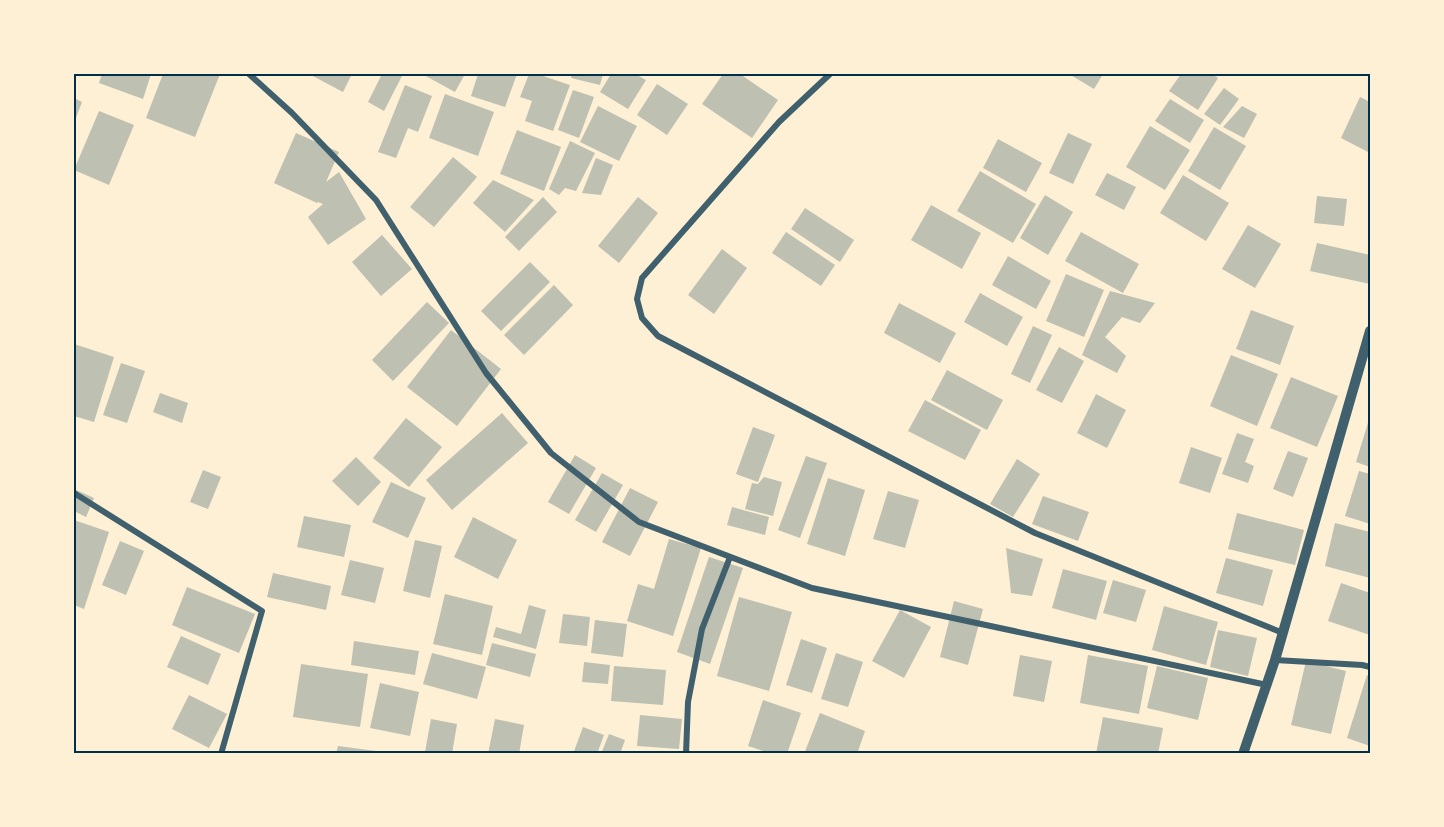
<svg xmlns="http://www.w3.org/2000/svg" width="1444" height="827" viewBox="0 0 1444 827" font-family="'Nunito Sans',sans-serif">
<rect width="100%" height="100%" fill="#fdf0d5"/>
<!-- building -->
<g fill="#bec0b2">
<path d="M 102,74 L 151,74 L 143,99 L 99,83 Z"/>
<path d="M 163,74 L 220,74 L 195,137 L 146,118 Z"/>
<path d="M 309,74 L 352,74 L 343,92 Z"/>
<path d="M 382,74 L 403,74 L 384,111 L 368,102 Z"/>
<path d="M 422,74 L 465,74 L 455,92 Z"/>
<path d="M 478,74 L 517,74 L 505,107 L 471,96 Z"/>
<path d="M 529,74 L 537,74 L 570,85 L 553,131 L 525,121 L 532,101 L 520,97 Z"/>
<path d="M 572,74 L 603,74 L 600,85 L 571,78 Z"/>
<path d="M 611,74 L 635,74 L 646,80 L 628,109 L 600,92 Z"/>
<path d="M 723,74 L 740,74 L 778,100 L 752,138 L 702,104 Z"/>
<path d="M 1069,74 L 1103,74 L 1094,89 Z"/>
<path d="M 1181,74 L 1212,74 L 1218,78 L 1198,110 L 1169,91 Z"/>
<path d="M 657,84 L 688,104 L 667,135 L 637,115 Z"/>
<path d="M 405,85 L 432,96 L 418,132 L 408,128 L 396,158 L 378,152 Z"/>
<path d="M 1224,88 L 1239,99 L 1220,125 L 1204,114 Z"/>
<path d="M 573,90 L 594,97 L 579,138 L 558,130 Z"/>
<path d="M 445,94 L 494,112 L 478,156 L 429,138 Z"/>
<path d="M 1360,97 L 1370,102 L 1370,153 L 1341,138 Z"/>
<path d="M 74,98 L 82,102 L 74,123 Z"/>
<path d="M 1170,99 L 1204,120 L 1190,143 L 1155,121 Z"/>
<path d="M 598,106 L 637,126 L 619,161 L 580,142 Z"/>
<path d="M 1242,106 L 1257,114 L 1244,138 L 1223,127 Z"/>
<path d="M 99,111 L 134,125 L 109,185 L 74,170 Z"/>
<path d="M 1150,126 L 1190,150 L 1165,190 L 1126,167 Z"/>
<path d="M 1214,127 L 1246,146 L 1220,190 L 1188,171 Z"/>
<path d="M 517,130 L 561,147 L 544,191 L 500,174 Z"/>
<path d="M 296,133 L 339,152 L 326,182 L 339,172 L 366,219 L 328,245 L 308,217 L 323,204 L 318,202 L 317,203 L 274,183 Z"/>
<path d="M 1068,133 L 1092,144 L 1073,184 L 1049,173 Z"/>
<path d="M 998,139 L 1042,163 L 1026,192 L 983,168 Z"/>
<path d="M 570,141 L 595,153 L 576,191 L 565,188 L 559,195 L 549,189 Z"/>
<path d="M 453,157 L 477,177 L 434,227 L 410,207 Z"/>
<path d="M 596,158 L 613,165 L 601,195 L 582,193 Z"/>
<path d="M 980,171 L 1036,204 L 1013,243 L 957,211 Z"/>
<path d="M 1107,173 L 1136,187 L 1124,210 L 1095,195 Z"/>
<path d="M 1183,175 L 1229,203 L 1206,241 L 1160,213 Z"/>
<path d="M 493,180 L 534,200 L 505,232 L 473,203 Z"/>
<path d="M 1045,195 L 1073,212 L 1048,255 L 1020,238 Z"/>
<path d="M 1317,196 L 1347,199 L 1344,226 L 1314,223 Z"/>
<path d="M 543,197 L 557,212 L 519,251 L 505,237 Z"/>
<path d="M 638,197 L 658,213 L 619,263 L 598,246 Z"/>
<path d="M 931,205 L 981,233 L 962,269 L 911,240 Z"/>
<path d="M 805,208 L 854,240 L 840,262 L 791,229 Z"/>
<path d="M 1248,225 L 1281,244 L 1255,288 L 1222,269 Z"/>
<path d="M 786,232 L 835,265 L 821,286 L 772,253 Z"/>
<path d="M 1081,232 L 1139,264 L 1123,293 L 1065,261 Z"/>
<path d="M 382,235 L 412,269 L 381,296 L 352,262 Z"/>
<path d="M 1317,243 L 1370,255 L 1370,284 L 1310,271 Z"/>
<path d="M 722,249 L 747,268 L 714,314 L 688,295 Z"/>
<path d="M 1008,256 L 1051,281 L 1036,309 L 992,285 Z"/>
<path d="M 530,262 L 550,282 L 501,331 L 481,311 Z"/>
<path d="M 1066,274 L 1104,290 L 1084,337 L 1046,321 Z"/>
<path d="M 554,285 L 573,305 L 524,355 L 504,335 Z"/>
<path d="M 1110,291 L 1155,303 L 1140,323 L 1122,317 L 1105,337 L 1126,356 L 1117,373 L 1082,355 Z"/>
<path d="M 980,293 L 1023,317 L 1007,346 L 964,322 Z"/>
<path d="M 427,302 L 449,323 L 393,381 L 372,360 Z"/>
<path d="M 899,303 L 956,333 L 940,363 L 884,333 Z"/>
<path d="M 1251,310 L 1294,326 L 1280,365 L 1236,349 Z"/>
<path d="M 1033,326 L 1052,335 L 1030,383 L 1011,374 Z"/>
<path d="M 451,330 L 501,369 L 457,426 L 407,387 Z"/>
<path d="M 74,344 L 114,357 L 94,422 L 74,416 Z"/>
<path d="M 1059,347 L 1084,361 L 1062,403 L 1036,390 Z"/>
<path d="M 1231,355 L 1278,374 L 1257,426 L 1210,406 Z"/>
<path d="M 121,363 L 145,371 L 127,423 L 103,415 Z"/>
<path d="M 947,370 L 1003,400 L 987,430 L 931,400 Z"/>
<path d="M 1291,377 L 1338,396 L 1317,447 L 1270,428 Z"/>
<path d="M 160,393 L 188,403 L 182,423 L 153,412 Z"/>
<path d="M 1096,394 L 1126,410 L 1107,448 L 1077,433 Z"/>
<path d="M 925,400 L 981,430 L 965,460 L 908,431 Z"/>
<path d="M 502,413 L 528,443 L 452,510 L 426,480 Z"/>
<path d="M 1370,416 L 1370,467 L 1356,462 Z"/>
<path d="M 406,418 L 442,447 L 409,487 L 373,458 Z"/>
<path d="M 753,427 L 775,435 L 758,482 L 736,474 Z"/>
<path d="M 1237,433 L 1254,439 L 1245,462 L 1254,466 L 1248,483 L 1222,474 Z"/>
<path d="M 1191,447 L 1222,458 L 1210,493 L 1179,483 Z"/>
<path d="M 1288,451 L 1308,458 L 1293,497 L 1273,489 Z"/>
<path d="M 575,455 L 596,468 L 569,514 L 548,502 Z"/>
<path d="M 806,456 L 827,463 L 800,538 L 778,530 Z"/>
<path d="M 356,457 L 381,482 L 358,506 L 332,481 Z"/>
<path d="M 1017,459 L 1040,474 L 1013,517 L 990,504 Z"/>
<path d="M 203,470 L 221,477 L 208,509 L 190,502 Z"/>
<path d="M 1359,471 L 1370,474 L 1370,524 L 1345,516 Z"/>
<path d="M 602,473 L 623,485 L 596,532 L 575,520 Z"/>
<path d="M 764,477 L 782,482 L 773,516 L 745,509 L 752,483 L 758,484 Z"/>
<path d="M 828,478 L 865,490 L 845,556 L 807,544 Z"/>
<path d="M 391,482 L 426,498 L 408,538 L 372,522 Z"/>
<path d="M 630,488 L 658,502 L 630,556 L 602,542 Z"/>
<path d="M 74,489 L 94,498 L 86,517 L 74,511 Z"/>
<path d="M 888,491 L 919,500 L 905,548 L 873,539 Z"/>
<path d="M 1043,496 L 1089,512 L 1078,541 L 1032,524 Z"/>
<path d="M 732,507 L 769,517 L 765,535 L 727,525 Z"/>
<path d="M 1237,513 L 1304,530 L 1295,565 L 1228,549 Z"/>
<path d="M 304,516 L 351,525 L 344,557 L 297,547 Z"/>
<path d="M 473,517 L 517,540 L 498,579 L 454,557 Z"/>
<path d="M 74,520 L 109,532 L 84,609 L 74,605 Z"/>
<path d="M 1335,523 L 1370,532 L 1370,578 L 1325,566 Z"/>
<path d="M 669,539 L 701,548 L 673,636 L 627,621 L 638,584 L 654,589 Z"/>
<path d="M 415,540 L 442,546 L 430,598 L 403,591 Z"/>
<path d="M 120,541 L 144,551 L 126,595 L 102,585 Z"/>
<path d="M 1006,548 L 1043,559 L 1032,596 L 1011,593 Z"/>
<path d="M 709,557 L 743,568 L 710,664 L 677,652 Z"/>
<path d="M 1226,558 L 1273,570 L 1263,606 L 1216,593 Z"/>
<path d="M 350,560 L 384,568 L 375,603 L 341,595 Z"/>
<path d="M 1063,569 L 1107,581 L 1096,620 L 1052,608 Z"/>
<path d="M 273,573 L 331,586 L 326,610 L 267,597 Z"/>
<path d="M 1113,580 L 1146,590 L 1136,622 L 1103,613 Z"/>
<path d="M 1341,583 L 1370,593 L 1370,635 L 1328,621 Z"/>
<path d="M 187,587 L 255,614 L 239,653 L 172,625 Z"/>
<path d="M 445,594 L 493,606 L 482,655 L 433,644 Z"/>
<path d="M 739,597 L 792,612 L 769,691 L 717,676 Z"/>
<path d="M 954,601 L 983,609 L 968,665 L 940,657 Z"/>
<path d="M 529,605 L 546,610 L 536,649 L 493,637 L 496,627 L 521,634 Z"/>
<path d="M 1164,606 L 1218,622 L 1206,665 L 1152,650 Z"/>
<path d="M 900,610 L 931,627 L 904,678 L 872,661 Z"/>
<path d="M 563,614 L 590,617 L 587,646 L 559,643 Z"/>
<path d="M 595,620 L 627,624 L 623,657 L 591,653 Z"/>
<path d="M 1218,630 L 1257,638 L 1248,676 L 1210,667 Z"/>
<path d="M 181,636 L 221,654 L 208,685 L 167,667 Z"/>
<path d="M 801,639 L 827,648 L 812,693 L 786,685 Z"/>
<path d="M 354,641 L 419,651 L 415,675 L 351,665 Z"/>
<path d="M 492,643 L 536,654 L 530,677 L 486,665 Z"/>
<path d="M 432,653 L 486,667 L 477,699 L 423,684 Z"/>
<path d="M 836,653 L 863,662 L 848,707 L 821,699 Z"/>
<path d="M 1020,655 L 1052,661 L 1044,702 L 1013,696 Z"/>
<path d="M 1088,655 L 1148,666 L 1139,714 L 1080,703 Z"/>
<path d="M 1306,661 L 1346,671 L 1331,734 L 1291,725 Z"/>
<path d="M 584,662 L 610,665 L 608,684 L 582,682 Z"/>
<path d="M 301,664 L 368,674 L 360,727 L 293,717 Z"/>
<path d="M 614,666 L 666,670 L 663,705 L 611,701 Z"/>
<path d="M 1157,666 L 1208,678 L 1198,720 L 1147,708 Z"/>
<path d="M 1367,675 L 1370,676 L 1370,746 L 1347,738 Z"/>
<path d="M 380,683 L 419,692 L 410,736 L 370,728 Z"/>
<path d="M 189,695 L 227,714 L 209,748 L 172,729 Z"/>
<path d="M 763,700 L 801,713 L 787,754 L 772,754 L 748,746 Z"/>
<path d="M 820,713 L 865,731 L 857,754 L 804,754 Z"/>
<path d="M 640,715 L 682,719 L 679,749 L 637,746 Z"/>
<path d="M 1103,717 L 1163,728 L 1158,754 L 1096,754 Z"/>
<path d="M 431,719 L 457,724 L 452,754 L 425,752 Z"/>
<path d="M 495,719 L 524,725 L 519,754 L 488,754 Z"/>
<path d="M 583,727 L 604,735 L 597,754 L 573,754 Z"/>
<path d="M 609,734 L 625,740 L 620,754 L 601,754 Z"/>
<path d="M 338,746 L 376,751 L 376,754 L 336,754 Z"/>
</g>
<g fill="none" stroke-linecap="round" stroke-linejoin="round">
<!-- minor -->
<g stroke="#3f606c" stroke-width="6">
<path d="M 249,74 L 292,113 L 376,200 L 486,373 L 551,453 L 639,522 L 812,588 L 1267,685"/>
<path d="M 830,74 L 779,122 L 642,278 L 637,299 L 642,318 L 658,336 L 1035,533 L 1283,633"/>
<path d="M 74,493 L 262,611 L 221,754"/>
<path d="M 1275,660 L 1362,665 L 1370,667"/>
<path d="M 686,754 L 688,702 L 702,629 L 730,557"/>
</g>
<!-- tertiary -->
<path stroke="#3f606c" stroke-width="10" d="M 1243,754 L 1275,660 L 1370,331"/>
</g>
<!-- border -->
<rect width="1444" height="827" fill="none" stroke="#fdf0d5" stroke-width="150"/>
<rect x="75" y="75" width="1294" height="677" fill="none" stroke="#003049" stroke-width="2"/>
</svg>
